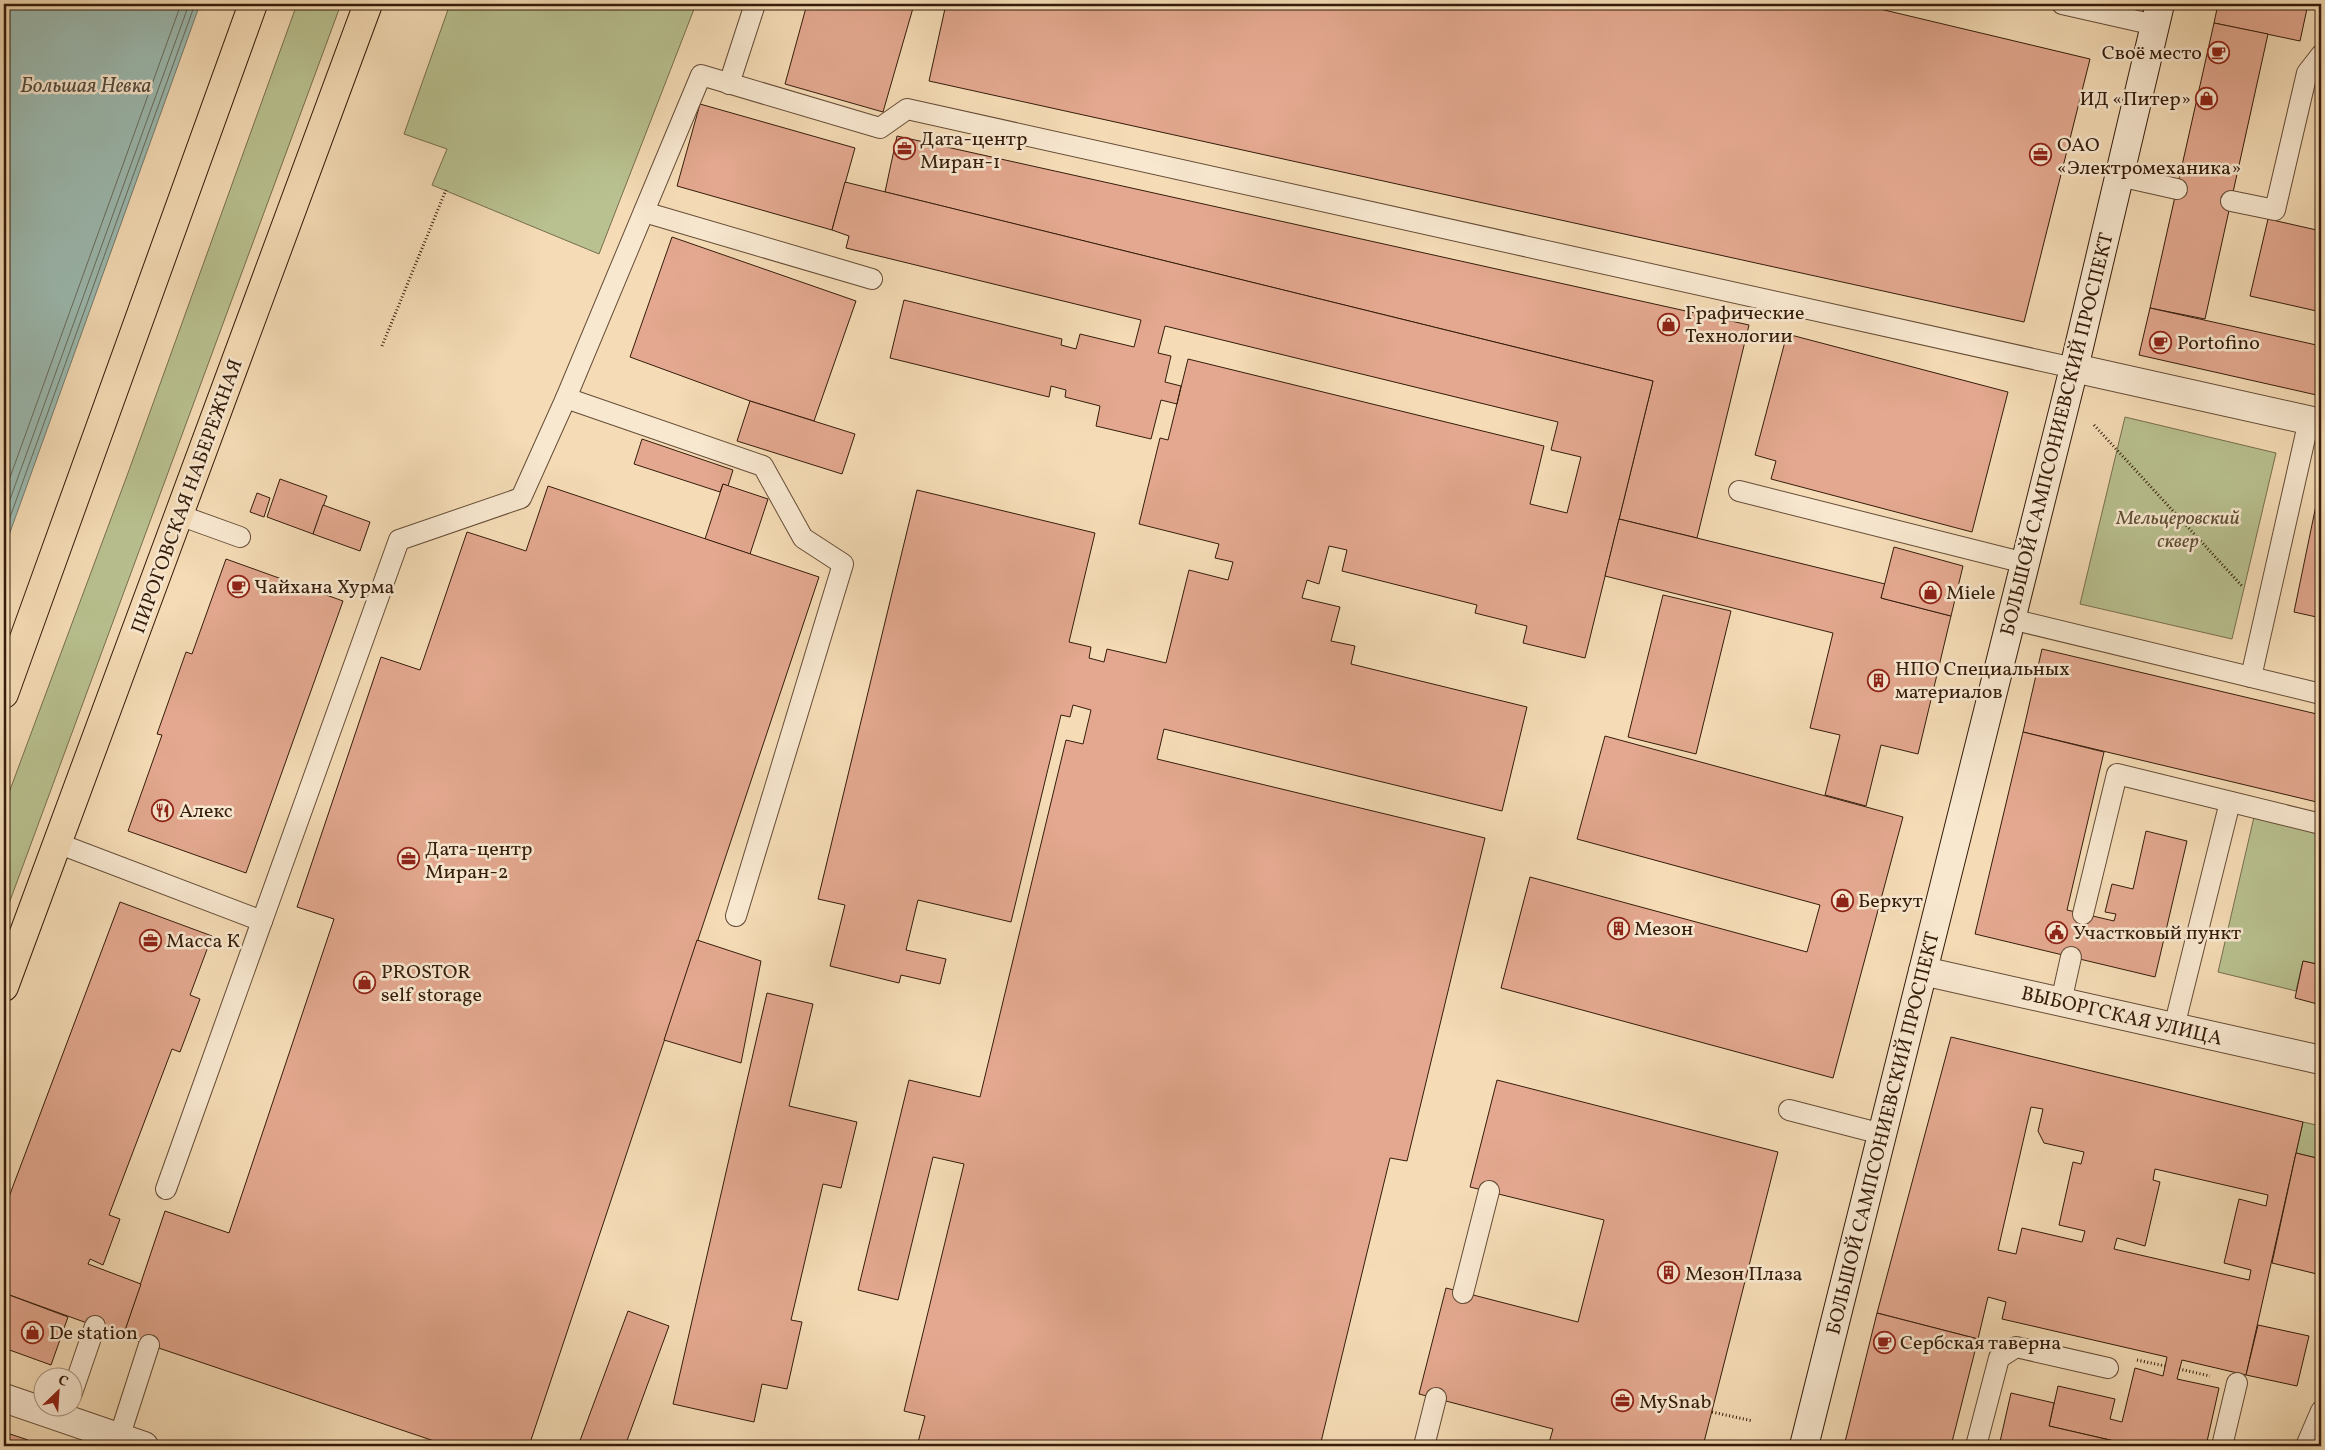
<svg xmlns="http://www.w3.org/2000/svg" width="2325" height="1450" viewBox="0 0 2325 1450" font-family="Vollkorn,serif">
<rect width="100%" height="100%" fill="#f5dcb6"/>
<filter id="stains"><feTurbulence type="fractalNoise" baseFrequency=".004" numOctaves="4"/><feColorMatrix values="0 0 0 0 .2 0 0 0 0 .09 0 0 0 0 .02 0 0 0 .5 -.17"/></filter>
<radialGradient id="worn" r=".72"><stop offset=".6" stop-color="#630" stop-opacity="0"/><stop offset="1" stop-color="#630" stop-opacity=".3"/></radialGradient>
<!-- green -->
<g fill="#b9c190" stroke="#776e4e">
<path d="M 297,4 L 341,4 L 4,917 L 4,806 L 128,473 Z"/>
<path d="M 450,4 L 696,4 L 599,254 L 432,185 L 447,149 L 404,134 Z"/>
<path d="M 2125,417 L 2276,453 L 2232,639 L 2080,604 Z"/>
<path d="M 2254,817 L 2321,833 L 2321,965 L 2303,961 L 2296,991 L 2218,972 Z"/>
<path d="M 2303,1122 L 2321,1126 L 2321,1159 L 2296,1153 Z"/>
</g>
<!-- water -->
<path fill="#9cbbb2" stroke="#737b6f" d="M 4,4 L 200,4 L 4,549 Z"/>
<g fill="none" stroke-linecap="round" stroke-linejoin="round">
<!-- shore -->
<g stroke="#686c5e" stroke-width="1">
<path d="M 4,494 L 181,4"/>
<path d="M 4,516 L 189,4"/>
<path d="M 4,534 L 195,4"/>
</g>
</g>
<!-- building -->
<g fill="#e3a88f" stroke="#351c0b" fill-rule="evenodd">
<path d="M 807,4 L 899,4 L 913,8 L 883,112 L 785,84 Z"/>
<path d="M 946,4 L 1859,4 L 2090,59 L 2024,322 L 929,81 Z"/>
<path d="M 2218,4 L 2308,4 L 2300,41 L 2214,23 Z"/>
<path d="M 2214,23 L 2268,34 L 2205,319 L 2150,308 Z"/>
<path d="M 700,104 L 855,148 L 832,230 L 677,186 Z"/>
<path d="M 897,136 L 1749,325 L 1697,538 L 1619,519 L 1653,381 L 885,192 Z"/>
<path d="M 845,182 L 1653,381 L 1585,658 L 1523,643 L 1527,626 L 1475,613 L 1477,605 L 1342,571 L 1347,550 L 1329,546 L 1319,584 L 1307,580 L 1302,598 L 1340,607 L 1331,641 L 1355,646 L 1351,664 L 1527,707 L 1502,811 L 1164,729 L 1157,759 L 1485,838 L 1407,1161 L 1390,1158 L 1320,1446 L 917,1446 L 925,1416 L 904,1411 L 964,1164 L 933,1157 L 898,1300 L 858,1290 L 909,1080 L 980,1097 L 1066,740 L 1083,744 L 1091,710 L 1073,705 L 1070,717 L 1061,715 L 1011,922 L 918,900 L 906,950 L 946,959 L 940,984 L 901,975 L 899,983 L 830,966 L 845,905 L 818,899 L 917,490 L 1095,533 L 1069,642 L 1091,647 L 1089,658 L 1104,662 L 1107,649 L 1166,663 L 1189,570 L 1228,580 L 1233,562 L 1215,558 L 1219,544 L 1139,524 L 1160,438 L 1168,440 L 1188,359 L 1544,446 L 1530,504 L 1567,513 L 1581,457 L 1551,450 L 1558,422 L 1165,326 L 1158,353 L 1171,356 L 1165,382 L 1181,386 L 1177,404 L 1161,400 L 1151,439 L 1096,426 L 1100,406 L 1065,397 L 1066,390 L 1051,386 L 1049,397 L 890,358 L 904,300 L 1062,339 L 1061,345 L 1076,349 L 1080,334 L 1134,347 L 1141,320 L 846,248 L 849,236 L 832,230 Z"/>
<path d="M 2268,219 L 2321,231 L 2321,312 L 2250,296 Z"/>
<path d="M 672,237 L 856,301 L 814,421 L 750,401 L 630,357 Z"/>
<path d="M 2150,308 L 2321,346 L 2321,396 L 2139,355 Z"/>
<path d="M 1787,334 L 2008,392 L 1972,532 L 1771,479 L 1776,461 L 1755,455 Z"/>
<path d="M 750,401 L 855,434 L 842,474 L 737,441 Z"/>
<path d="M 642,439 L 733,470 L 728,486 L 723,484 L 720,492 L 634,464 Z"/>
<path d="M 280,479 L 327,496 L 313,534 L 267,517 Z"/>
<path d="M 2321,481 L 2321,618 L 2294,612 Z"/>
<path d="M 723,484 L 768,499 L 750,554 L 705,539 Z"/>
<path d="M 548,486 L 819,577 L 529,1446 L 449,1446 L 123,1336 L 165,1211 L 229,1233 L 334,919 L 297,907 L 381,657 L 420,670 L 467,532 L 526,551 Z"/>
<path d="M 257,493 L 270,498 L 264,517 L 250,512 Z"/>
<path d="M 323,505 L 370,522 L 360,551 L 313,534 Z"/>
<path d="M 1619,519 L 1885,584 L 1881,598 L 1951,616 L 1918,754 L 1881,745 L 1866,806 L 1825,795 L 1840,735 L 1810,728 L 1833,633 L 1605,576 Z"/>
<path d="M 1894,547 L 1963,566 L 1951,616 L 1881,598 Z"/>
<path d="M 226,559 L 343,601 L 246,873 L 128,831 L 162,735 L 157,734 L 186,652 L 192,654 Z"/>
<path d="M 1663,595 L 1731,611 L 1696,754 L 1628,737 Z"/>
<path d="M 2042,649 L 2321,715 L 2321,803 L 2023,732 Z"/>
<path d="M 2023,732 L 2104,752 L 2067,910 L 2114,921 L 2116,914 L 2105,912 L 2112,884 L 2133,889 L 2146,831 L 2187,841 L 2155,977 L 1975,934 Z"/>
<path d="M 1605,736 L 1903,817 L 1833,1078 L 1501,988 L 1530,877 L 1807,952 L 1820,905 L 1577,839 Z"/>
<path d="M 120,902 L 212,936 L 190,995 L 200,999 L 180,1052 L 172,1049 L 109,1215 L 120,1219 L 103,1265 L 90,1259 L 88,1264 L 141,1284 L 123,1336 L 4,1293 L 4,1210 Z"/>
<path d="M 697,940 L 761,961 L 741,1063 L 664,1040 Z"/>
<path d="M 2303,961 L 2321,965 L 2321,1005 L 2295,998 Z"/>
<path d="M 767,993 L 813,1004 L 789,1106 L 857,1122 L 841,1188 L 823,1184 L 791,1320 L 802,1322 L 787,1389 L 762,1384 L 754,1422 L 673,1404 Z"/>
<path d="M 1951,1037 L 2303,1122 L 2246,1375 L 2182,1360 L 2177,1379 L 2219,1388 L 2206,1446 L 2136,1446 L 2049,1426 L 2058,1386 L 2115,1399 L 2110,1419 L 2122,1422 L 2135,1368 L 2163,1376 L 2167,1357 L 2002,1319 L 2006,1302 L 1988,1297 L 1978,1339 L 1877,1313 ZM 2031,1107 L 2043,1109 L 2038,1131 L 2044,1143 L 2084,1152 L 2081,1164 L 2073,1162 L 2059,1225 L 2085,1231 L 2082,1242 L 2022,1228 L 2016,1254 L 1998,1250 ZM 2155,1169 L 2268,1195 L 2266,1206 L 2239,1199 L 2224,1263 L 2251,1270 L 2249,1280 L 2114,1249 L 2117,1238 L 2145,1246 L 2160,1182 L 2153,1180 Z"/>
<path d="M 1497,1080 L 1778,1152 L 1703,1446 L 1548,1446 L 1553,1429 L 1419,1394 L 1446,1288 L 1578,1322 L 1604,1220 L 1470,1187 Z"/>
<path d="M 2296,1153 L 2321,1159 L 2321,1275 L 2272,1263 Z"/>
<path d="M 4,1293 L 68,1317 L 51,1365 L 4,1348 Z"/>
<path d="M 628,1311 L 669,1326 L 625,1446 L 578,1446 Z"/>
<path d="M 1877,1313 L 1978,1339 L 1951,1446 L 1844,1446 Z"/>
<path d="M 2258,1325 L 2309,1336 L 2297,1386 L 2246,1375 Z"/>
<path d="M 2011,1393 L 2054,1403 L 2049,1426 L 2136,1446 L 1999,1446 Z"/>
<path d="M 4,1432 L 28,1440 L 26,1446 L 4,1446 Z"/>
</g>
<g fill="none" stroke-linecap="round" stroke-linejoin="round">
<defs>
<g id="lane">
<path d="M 2062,4 L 2155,25"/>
<path d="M 729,84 L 755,4"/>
<path d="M 2119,176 L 2177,189"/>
<path d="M 2231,201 L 2275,210 L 2307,73 L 2321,55"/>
<path d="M 644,212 L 872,279"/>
<path d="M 566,398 L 701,75 L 880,128 L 907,109 L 2074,368"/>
<path d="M 1739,491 L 2025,563"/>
<path d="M 179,515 L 240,537"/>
<path d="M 2011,619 L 2321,694"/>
<path d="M 2251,677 L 2309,420"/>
<path d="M 57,843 L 262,921 L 399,540 L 521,498 L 566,398 L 763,466 L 803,538 L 843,564 L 736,916"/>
<path d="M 2083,914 L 2117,774 L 2321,824"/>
<path d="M 2061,1002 L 2071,957"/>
<path d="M 2174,1027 L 2230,802"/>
<path d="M 1789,1110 L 1882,1134"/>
<path d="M 166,1189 L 262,921"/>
<path d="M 1463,1293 L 1489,1191"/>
<path d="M 72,1393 L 95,1326"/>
<path d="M 119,1438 L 149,1345"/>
<path d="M 1424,1446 L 1436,1398"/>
<path d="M 1976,1446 L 1999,1358 L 2016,1347 L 2108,1368"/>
<path d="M 2222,1446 L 2237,1383"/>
<path d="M 2306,1446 L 2321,1411"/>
</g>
<g id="street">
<path d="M 2074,368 L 2321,423"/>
<path d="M 1923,971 L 2321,1060"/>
<path d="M 4,1398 L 144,1446"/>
</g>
<path id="secondary" d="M 1804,1446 L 2074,368 L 2160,4"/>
<g id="primary">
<path d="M 4,694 L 253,4"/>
<path d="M 4,987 L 368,4"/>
</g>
</defs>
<!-- lane casing -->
<use href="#lane" stroke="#654c36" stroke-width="22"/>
<!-- street casing -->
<use href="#street" stroke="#654c36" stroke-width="30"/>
<!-- secondary casing -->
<use href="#secondary" stroke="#351c0b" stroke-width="30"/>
<!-- primary casing -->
<use href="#primary" stroke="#351c0b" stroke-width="30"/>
<!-- path -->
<g stroke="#351c0b" stroke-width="3" stroke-dasharray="1 2.5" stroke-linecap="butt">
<path d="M 382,346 L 446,190"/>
<path d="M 2094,425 L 2242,586"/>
<path d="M 2137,1360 L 2165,1366"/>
<path d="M 2179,1369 L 2210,1376"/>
<path d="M 1712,1412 L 1753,1421"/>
</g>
<!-- lane -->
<use href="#lane" stroke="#f8e8d0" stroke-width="20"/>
<!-- street -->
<use href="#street" stroke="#f8e8d0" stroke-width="28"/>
<!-- secondary -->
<use href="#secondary" stroke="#f8e8d0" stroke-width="28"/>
<!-- primary -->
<use href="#primary" stroke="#f5dcb6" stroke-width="28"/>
</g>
<!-- icons -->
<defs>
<symbol id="cafe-ring" viewBox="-11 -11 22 22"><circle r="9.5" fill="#f8e8d0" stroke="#8f2418" stroke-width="1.5"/><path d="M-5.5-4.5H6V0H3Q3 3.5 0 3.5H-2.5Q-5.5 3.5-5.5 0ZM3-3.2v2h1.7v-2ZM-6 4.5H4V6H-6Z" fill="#8f2418"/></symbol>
<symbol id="shop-ring" viewBox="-11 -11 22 22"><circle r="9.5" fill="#f8e8d0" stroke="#8f2418" stroke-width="1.5"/><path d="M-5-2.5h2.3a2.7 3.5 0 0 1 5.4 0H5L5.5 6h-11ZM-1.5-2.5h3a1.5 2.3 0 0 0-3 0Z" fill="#8f2418"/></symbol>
<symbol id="office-ring" viewBox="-11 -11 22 22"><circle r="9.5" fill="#f8e8d0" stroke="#8f2418" stroke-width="1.5"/><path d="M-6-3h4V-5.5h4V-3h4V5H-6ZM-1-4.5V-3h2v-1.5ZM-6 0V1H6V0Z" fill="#8f2418"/></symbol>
<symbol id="building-ring" viewBox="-11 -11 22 22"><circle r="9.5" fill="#f8e8d0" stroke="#8f2418" stroke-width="1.5"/><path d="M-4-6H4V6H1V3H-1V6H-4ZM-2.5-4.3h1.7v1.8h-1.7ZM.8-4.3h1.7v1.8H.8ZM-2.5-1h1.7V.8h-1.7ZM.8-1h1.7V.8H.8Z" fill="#8f2418"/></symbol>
<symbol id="restaurant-ring" viewBox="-11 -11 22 22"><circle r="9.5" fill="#f8e8d0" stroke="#8f2418" stroke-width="1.5"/><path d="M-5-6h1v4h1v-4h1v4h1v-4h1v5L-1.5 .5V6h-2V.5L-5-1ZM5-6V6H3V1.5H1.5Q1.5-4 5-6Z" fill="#8f2418"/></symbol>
<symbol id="civic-ring" viewBox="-11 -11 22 22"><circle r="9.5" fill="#f8e8d0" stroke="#8f2418" stroke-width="1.5"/><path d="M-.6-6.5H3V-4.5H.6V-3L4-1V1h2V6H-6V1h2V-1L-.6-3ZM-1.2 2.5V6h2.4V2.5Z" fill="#8f2418"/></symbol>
</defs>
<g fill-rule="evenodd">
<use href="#cafe-ring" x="2206" y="40" width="25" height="25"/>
<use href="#shop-ring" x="2194" y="86" width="25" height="25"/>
<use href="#office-ring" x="892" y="136" width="25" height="25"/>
<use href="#office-ring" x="2028" y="142" width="25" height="25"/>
<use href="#shop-ring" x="1656" y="312" width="25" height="25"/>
<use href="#cafe-ring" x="2148" y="330" width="25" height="25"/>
<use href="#cafe-ring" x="226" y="574" width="25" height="25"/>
<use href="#shop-ring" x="1918" y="580" width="25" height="25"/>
<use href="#building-ring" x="1866" y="668" width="25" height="25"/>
<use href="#restaurant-ring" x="150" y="798" width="25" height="25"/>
<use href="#office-ring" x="396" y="846" width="25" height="25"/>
<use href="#shop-ring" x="1830" y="888" width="25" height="25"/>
<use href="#building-ring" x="1606" y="916" width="25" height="25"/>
<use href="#civic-ring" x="2044" y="920" width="25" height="25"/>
<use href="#office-ring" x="138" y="928" width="25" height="25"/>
<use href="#shop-ring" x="352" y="970" width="25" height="25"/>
<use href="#building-ring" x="1656" y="1260" width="25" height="25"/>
<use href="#shop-ring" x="20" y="1320" width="25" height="25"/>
<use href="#cafe-ring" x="1872" y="1330" width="25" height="25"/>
<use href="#office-ring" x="1610" y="1388" width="25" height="25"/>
</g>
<g text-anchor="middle" stroke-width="5" stroke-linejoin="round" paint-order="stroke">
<!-- poi labels -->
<g font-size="20" fill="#351c0b" stroke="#f8e8d0" text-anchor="start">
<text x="2202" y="59" text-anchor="end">Своё место</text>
<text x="2191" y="105" text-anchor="end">ИД «Питер»</text>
<text x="920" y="145">Дата-центр<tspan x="920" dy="23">Миран-1</tspan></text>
<text x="2057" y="151">ОАО<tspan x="2057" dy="23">«Электромеханика»</tspan></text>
<text x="1685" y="319">Графические<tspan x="1685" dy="23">Технологии</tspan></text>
<text x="2177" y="349">Portofino</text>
<text x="254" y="593">Чайхана Хурма</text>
<text x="1946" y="599">Miele</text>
<text x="1895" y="675">НПО Специальных<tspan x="1895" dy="23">материалов</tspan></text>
<text x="179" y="817">Алекс</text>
<text x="425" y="855">Дата-центр<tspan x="425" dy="23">Миран-2</tspan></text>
<text x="1858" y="907">Беркут</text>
<text x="1634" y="935">Мезон</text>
<text x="2073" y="939">Участковый пункт</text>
<text x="166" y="947">Масса К</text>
<text x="381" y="978">PROSTOR<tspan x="381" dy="23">self storage</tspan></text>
<text x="1685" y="1280">Мезон Плаза</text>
<text x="49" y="1339">De station</text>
<text x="1900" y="1349">Сербская таверна</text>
<text x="1639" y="1408">MySnab</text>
</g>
<!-- street labels -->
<g font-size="20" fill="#351c0b" stroke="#f8e8d0">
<text transform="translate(2056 434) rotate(-76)" y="7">БОЛЬШОЙ САМПСОНИЕВСКИЙ ПРОСПЕКТ</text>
<text transform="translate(186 496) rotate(-70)" y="7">ПИРОГОВСКАЯ НАБЕРЕЖНАЯ</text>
<text transform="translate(2122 1015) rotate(13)" y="7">ВЫБОРГСКАЯ УЛИЦА</text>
<text transform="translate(1882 1133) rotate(-76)" y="7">БОЛЬШОЙ САМПСОНИЕВСКИЙ ПРОСПЕКТ</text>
</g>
<!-- park labels -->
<g font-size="20" font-style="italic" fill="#5d4e33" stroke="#f8e8d0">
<text x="2178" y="524">Мельцеровский<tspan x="2178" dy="23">сквер</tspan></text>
</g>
<!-- water labels -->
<g font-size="21" font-style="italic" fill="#544c3d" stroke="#f8e8d0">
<text x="86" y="92">Большая Невка</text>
</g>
</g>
<!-- margin -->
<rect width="2325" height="1450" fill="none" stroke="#f5dcb6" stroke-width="20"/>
<rect x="5" y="5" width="2315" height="1440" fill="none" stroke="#351c0b" stroke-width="2.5"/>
<rect x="10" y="10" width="2305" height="1430" fill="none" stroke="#351c0b"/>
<!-- north arrow -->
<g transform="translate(58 1392) rotate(25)"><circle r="24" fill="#f8e8d0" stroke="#aa9681"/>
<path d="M0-4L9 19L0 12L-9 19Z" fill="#8f2418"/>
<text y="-8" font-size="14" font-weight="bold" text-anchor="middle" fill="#351c0b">С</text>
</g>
<rect width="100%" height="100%" filter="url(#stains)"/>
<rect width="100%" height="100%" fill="url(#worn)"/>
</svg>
